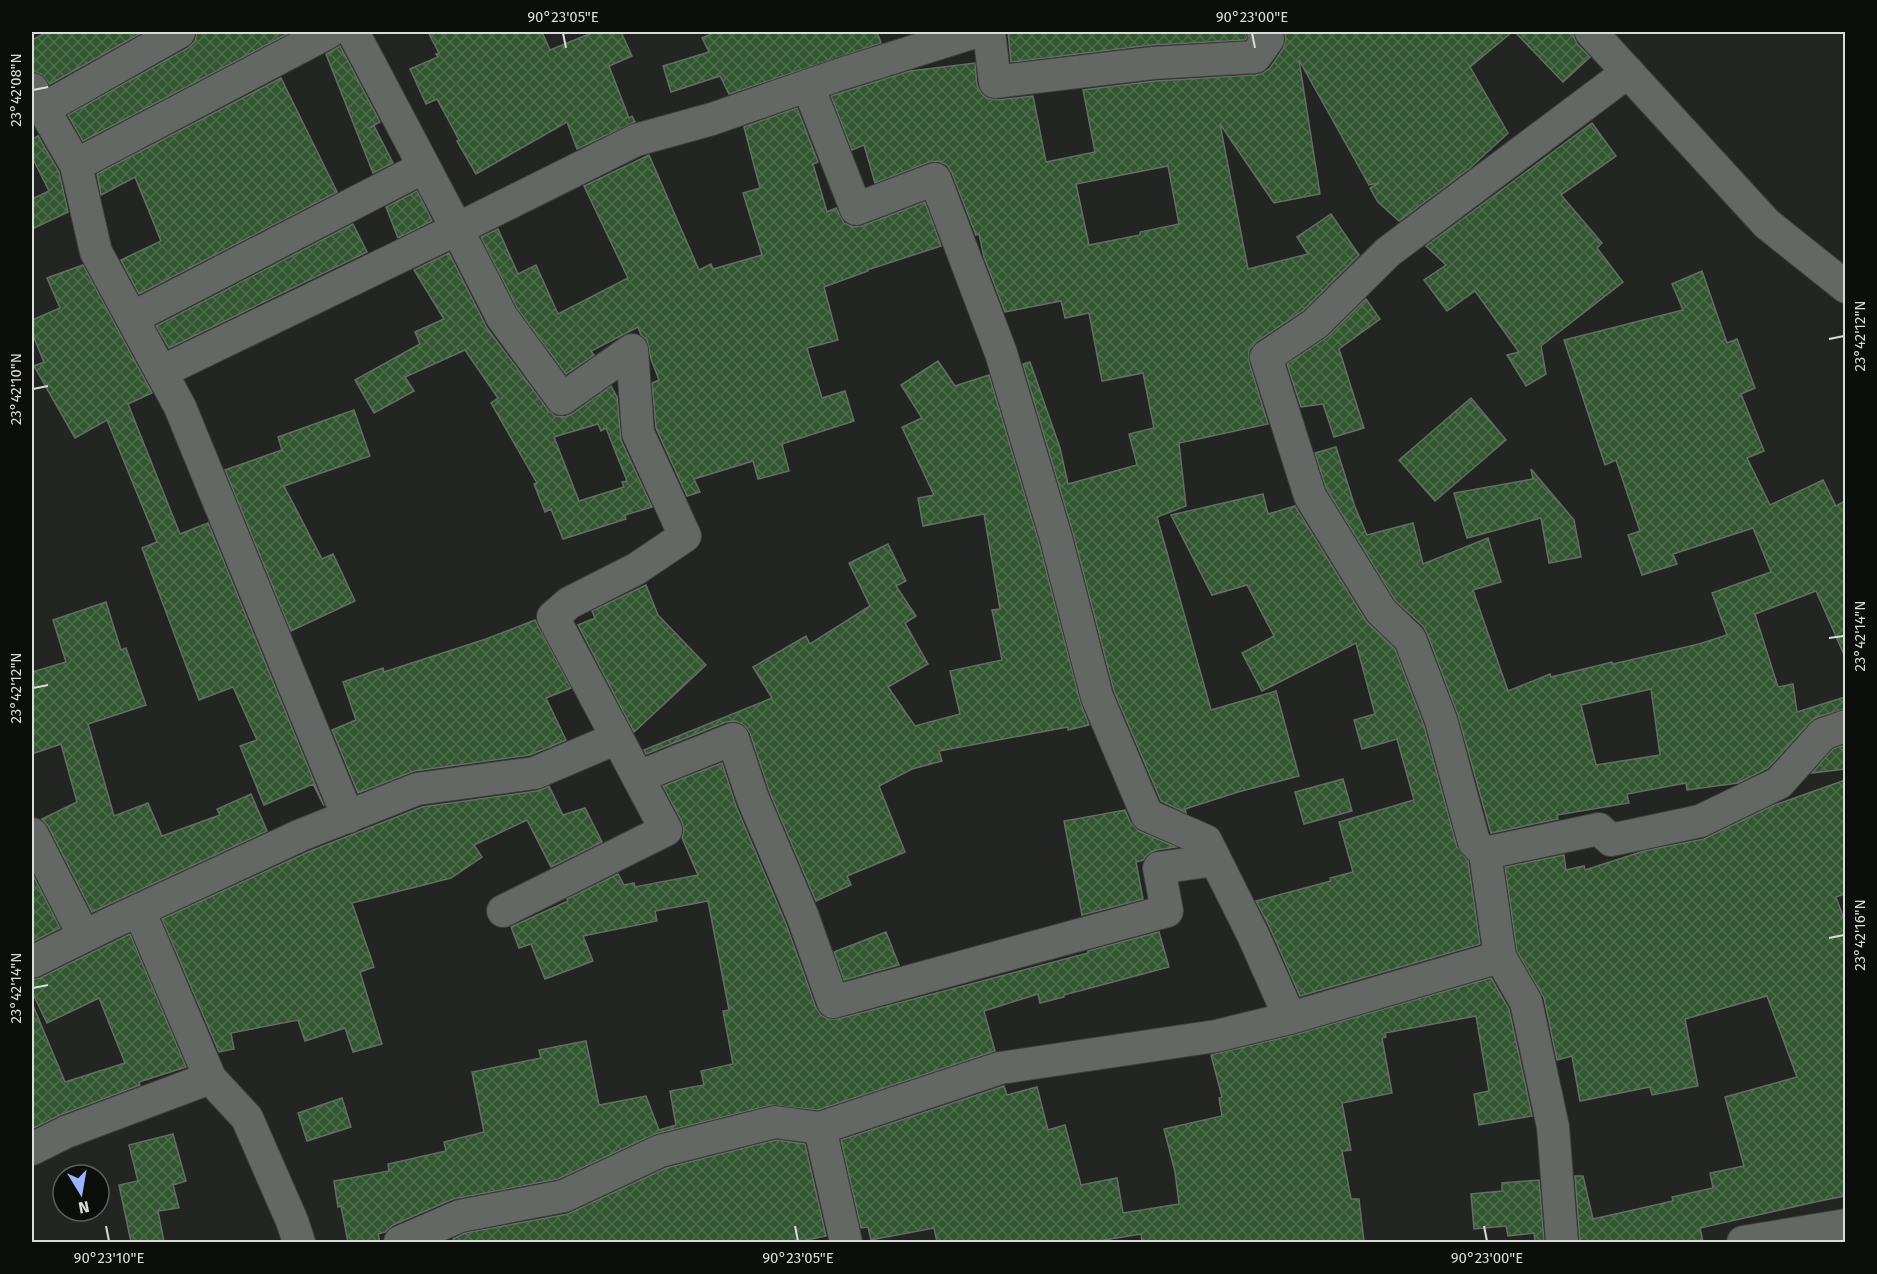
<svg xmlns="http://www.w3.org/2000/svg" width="1877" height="1274" viewBox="0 0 1877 1274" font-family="'Fira Sans',sans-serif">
<defs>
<pattern id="building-cross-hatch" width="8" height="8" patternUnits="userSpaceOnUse" patternTransform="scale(1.5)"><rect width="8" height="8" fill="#315630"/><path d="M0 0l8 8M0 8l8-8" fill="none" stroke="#4e6e4d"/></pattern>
</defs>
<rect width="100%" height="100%" fill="#222522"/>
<!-- building -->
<g fill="url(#building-cross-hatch)" stroke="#686c68" stroke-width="1.5" fill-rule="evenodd">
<path d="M 47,32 L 143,32 L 50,84 L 41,74 L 32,71 L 32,40 Z"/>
<path d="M 197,32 L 291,32 L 83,141 L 68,115 L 188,48 L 195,41 Z"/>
<path d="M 428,32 L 542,32 L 550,50 L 594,32 L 621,32 L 632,56 L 609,66 L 629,118 L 632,116 L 635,122 L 577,149 L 567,122 L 476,174 L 457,141 L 459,140 L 437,99 L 426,104 L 410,69 L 438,57 L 436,54 L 439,53 Z"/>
<path d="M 716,32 L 877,32 L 881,43 L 729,94 L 720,76 L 671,92 L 663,66 L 709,52 L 702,38 Z"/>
<path d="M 1008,32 L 1245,32 L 1247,38 L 1245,40 L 1151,45 L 1011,62 Z"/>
<path d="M 1284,32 L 1512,32 L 1470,67 L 1508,133 L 1470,168 L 1399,221 L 1378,202 L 1370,188 L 1379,183 L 1369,185 L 1299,60 L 1320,194 L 1274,203 L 1220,124 L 1248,269 L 1308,254 L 1297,237 L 1331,214 L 1359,255 L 1304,310 L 1256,342 L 1249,350 L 1249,362 L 1268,424 L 1179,443 L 1186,506 L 1157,517 L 1211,710 L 1276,691 L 1299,776 L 1238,792 L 1185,809 L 1186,813 L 1161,801 L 1114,691 L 1073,533 L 1023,364 L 1030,362 L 1060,448 L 1068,484 L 1137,465 L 1129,434 L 1154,428 L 1143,373 L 1102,381 L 1089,313 L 1065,318 L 1061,301 L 1005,312 L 984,257 L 979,234 L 976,235 L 952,173 L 947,165 L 938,161 L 929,162 L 875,183 L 864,145 L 852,150 L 831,96 L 910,71 L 975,63 L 977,85 L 981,93 L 987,98 L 997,100 L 1033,96 L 1046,162 L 1095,152 L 1083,90 L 1155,81 L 1256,75 L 1263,73 L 1270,68 L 1283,49 L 1286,40 ZM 1168,166 L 1179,224 L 1140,232 L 1140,235 L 1089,245 L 1076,184 Z"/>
<path d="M 1515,32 L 1574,32 L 1574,36 L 1577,44 L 1590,57 L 1563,82 Z"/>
<path d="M 340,46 L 380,122 L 369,128 L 374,126 L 393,163 L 373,173 L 326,54 Z"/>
<path d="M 281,78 L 337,192 L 139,294 L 121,260 L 161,241 L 135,177 L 101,195 L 97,174 Z"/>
<path d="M 797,108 L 818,162 L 813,164 L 827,212 L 836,208 L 844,223 L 854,227 L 862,226 L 925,202 L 941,246 L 867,270 L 868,271 L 824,287 L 838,340 L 807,348 L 822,398 L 845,391 L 854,421 L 782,444 L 789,471 L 758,479 L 753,461 L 694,479 L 700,492 L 687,496 L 656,428 L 652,383 L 659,380 L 651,359 L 647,340 L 641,335 L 638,327 L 591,351 L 594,355 L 566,374 L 517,308 L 481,237 L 498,229 L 518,274 L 536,265 L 558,314 L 628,278 L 584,186 L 649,155 L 699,270 L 711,264 L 713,269 L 762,255 L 743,193 L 760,188 L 744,127 Z"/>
<path d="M 1592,123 L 1616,156 L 1561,195 L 1602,243 L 1597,248 L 1623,282 L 1541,346 L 1546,374 L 1526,386 L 1507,355 L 1519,352 L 1475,291 L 1447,311 L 1424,280 L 1446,265 L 1426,246 Z"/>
<path d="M 38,136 L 59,172 L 68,212 L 32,229 L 32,199 L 49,191 L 32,157 L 32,139 Z"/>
<path d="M 417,191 L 432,221 L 398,238 L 386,207 Z"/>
<path d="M 353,224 L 367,252 L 169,348 L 156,326 Z"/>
<path d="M 449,253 L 487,328 L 548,410 L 555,416 L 564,417 L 572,414 L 611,386 L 617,397 L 621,440 L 652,507 L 625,515 L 626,519 L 563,539 L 551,509 L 545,512 L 534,484 L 537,483 L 491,403 L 498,398 L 465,350 L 405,377 L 414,391 L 374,413 L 355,380 L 420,344 L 415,332 L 444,319 L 414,270 ZM 598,424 L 601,431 L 606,428 L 627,481 L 622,482 L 624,487 L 579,501 L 554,437 Z"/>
<path d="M 83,265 L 152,393 L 128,404 L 180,534 L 208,523 L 324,806 L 313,784 L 264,805 L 240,746 L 257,740 L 233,687 L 199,700 L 142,548 L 157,542 L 107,420 L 75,438 L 34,366 L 44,362 L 32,333 L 32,320 L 60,308 L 47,278 Z"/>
<path d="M 1702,271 L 1727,343 L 1737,339 L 1755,388 L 1741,394 L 1764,451 L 1747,458 L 1770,505 L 1823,480 L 1836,506 L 1845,501 L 1845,657 L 1816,591 L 1755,614 L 1778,687 L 1793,684 L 1797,712 L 1845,697 L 1845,709 L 1817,717 L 1810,722 L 1768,768 L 1738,783 L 1687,790 L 1686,783 L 1627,794 L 1629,803 L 1557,815 L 1558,819 L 1491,833 L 1458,715 L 1427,633 L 1423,626 L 1395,600 L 1326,488 L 1315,453 L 1336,447 L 1355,507 L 1367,535 L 1413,523 L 1423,564 L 1488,538 L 1501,582 L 1473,590 L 1508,691 L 1550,674 L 1551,677 L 1612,662 L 1613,664 L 1699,644 L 1727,635 L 1712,593 L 1771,572 L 1753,528 L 1673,554 L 1677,564 L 1642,575 L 1628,535 L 1640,531 L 1616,460 L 1605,465 L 1564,340 L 1683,310 L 1672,284 ZM 1651,689 L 1660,755 L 1596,765 L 1581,705 Z"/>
<path d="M 1366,299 L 1380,319 L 1339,349 L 1364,428 L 1334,437 L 1323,404 L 1301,407 L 1287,364 L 1327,337 Z"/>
<path d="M 938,361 L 955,386 L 989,375 L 1039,543 L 1080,701 L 1089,725 L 1068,730 L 1068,727 L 939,751 L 942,761 L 912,769 L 879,786 L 905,852 L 847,876 L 851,885 L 816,901 L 770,793 L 750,733 L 745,726 L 736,721 L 726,722 L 646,754 L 644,750 L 772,698 L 753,667 L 806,636 L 810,644 L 870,606 L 849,563 L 888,544 L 906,581 L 896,586 L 916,616 L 905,623 L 928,664 L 888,687 L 915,726 L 960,714 L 950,671 L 1002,660 L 992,610 L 1000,609 L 984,514 L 923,526 L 918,498 L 934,495 L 902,427 L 922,418 L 901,385 Z"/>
<path d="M 1471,398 L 1506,440 L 1435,501 L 1399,460 Z"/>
<path d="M 354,410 L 370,456 L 284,486 L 322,559 L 333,554 L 355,601 L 291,631 L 225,470 L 282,450 L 278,437 Z"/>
<path d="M 1531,469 L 1574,520 L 1581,557 L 1549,563 L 1541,518 L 1467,538 L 1454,493 L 1533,479 Z"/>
<path d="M 1263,494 L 1268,514 L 1295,506 L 1366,621 L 1395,649 L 1424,726 L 1457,847 L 1468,861 L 1480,944 L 1300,996 L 1269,926 L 1256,901 L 1331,881 L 1330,878 L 1353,872 L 1339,822 L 1414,800 L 1397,739 L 1362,749 L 1354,720 L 1375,714 L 1356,643 L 1262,691 L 1242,653 L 1274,636 L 1247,585 L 1212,595 L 1171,515 Z"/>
<path d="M 646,585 L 658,615 L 706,665 L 634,732 L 578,625 L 595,618 L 592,611 Z"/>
<path d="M 106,602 L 121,650 L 126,648 L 146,705 L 88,724 L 114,816 L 148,803 L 162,836 L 220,815 L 217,809 L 251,794 L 267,831 L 92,912 L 48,826 L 42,819 L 77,802 L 61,744 L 32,754 L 32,672 L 66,662 L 53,620 Z"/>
<path d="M 535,620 L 571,688 L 546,698 L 566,740 L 530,755 L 414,771 L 358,793 L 332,730 L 356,720 L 343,682 L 383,668 L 384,672 L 486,639 Z"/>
<path d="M 1845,745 L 1845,769 L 1812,773 L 1833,749 Z"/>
<path d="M 722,763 L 736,806 L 786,924 L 816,1008 L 821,1015 L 828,1019 L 838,1019 L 1088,953 L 1088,951 L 1159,932 L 1169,967 L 1064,995 L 1064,997 L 1040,1003 L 1038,994 L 984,1011 L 995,1051 L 818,1110 L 771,1105 L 655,1134 L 558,1179 L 453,1199 L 393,1225 L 385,1232 L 378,1234 L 380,1242 L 348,1242 L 341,1206 L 338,1207 L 334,1181 L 389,1171 L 388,1164 L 446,1151 L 444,1142 L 484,1132 L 472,1072 L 541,1058 L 539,1050 L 586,1041 L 599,1105 L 646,1096 L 659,1130 L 676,1125 L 670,1091 L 704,1085 L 701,1071 L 733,1064 L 723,1011 L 729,1010 L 708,901 L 655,911 L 657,921 L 583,936 L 593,961 L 545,979 L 531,944 L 519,948 L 511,927 L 568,901 L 567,899 L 618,874 L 624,885 L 634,883 L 635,887 L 698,875 L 682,838 L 684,830 L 682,822 L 663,786 Z"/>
<path d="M 1343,779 L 1352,811 L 1304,824 L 1295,792 Z"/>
<path d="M 1845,780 L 1845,894 L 1836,897 L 1845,922 L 1845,1196 L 1815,1202 L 1700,1228 L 1703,1242 L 1580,1242 L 1575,1176 L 1583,1176 L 1593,1219 L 1673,1201 L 1672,1197 L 1713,1188 L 1710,1173 L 1744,1166 L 1725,1097 L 1797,1077 L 1767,996 L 1685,1019 L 1698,1086 L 1652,1095 L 1650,1087 L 1580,1101 L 1572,1056 L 1557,1060 L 1544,998 L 1517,951 L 1505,867 L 1564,855 L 1566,870 L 1584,866 L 1585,870 L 1644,851 L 1704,839 L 1772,806 Z"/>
<path d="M 549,786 L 563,815 L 585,808 L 602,842 L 551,867 L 527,820 L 474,845 L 482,857 L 451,878 L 352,903 L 374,967 L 360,972 L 382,1044 L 353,1052 L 345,1028 L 305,1041 L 298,1020 L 231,1033 L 234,1049 L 219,1052 L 162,919 L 308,852 L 422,807 L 537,791 Z"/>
<path d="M 1125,810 L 1130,822 L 1139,831 L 1176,847 L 1156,850 L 1148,854 L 1143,860 L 1136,862 L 1143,899 L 1082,915 L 1064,821 Z"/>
<path d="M 32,873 L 60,928 L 32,942 Z"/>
<path d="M 886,932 L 899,965 L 844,980 L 834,952 Z"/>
<path d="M 130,934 L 186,1067 L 139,1082 L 140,1085 L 60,1115 L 32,1129 L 32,1003 L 65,1082 L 125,1063 L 99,998 L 47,1023 L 32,992 L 32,980 L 40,978 Z"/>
<path d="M 1491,978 L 1509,1009 L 1532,1116 L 1479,1125 L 1474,1094 L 1489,1091 L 1476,1016 L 1385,1033 L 1386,1037 L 1382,1038 L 1392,1093 L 1342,1103 L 1351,1150 L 1342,1151 L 1351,1199 L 1359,1199 L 1364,1242 L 1142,1242 L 1141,1234 L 1092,1242 L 937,1242 L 934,1228 L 871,1240 L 868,1227 L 861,1228 L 841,1140 L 1004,1086 L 1007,1095 L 1037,1087 L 1048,1130 L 1065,1125 L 1081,1185 L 1117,1178 L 1123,1213 L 1179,1204 L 1175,1172 L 1164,1129 L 1222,1116 L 1219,1098 L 1222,1097 L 1211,1055 L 1294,1035 Z"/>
<path d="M 342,1098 L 351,1127 L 307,1141 L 298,1113 Z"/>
<path d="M 173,1134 L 186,1181 L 173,1185 L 179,1208 L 158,1211 L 164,1242 L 131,1242 L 119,1185 L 138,1181 L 129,1145 Z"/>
<path d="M 776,1140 L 805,1144 L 826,1236 L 797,1242 L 454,1242 L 453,1239 L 465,1233 L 568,1214 L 666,1168 Z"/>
<path d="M 1539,1180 L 1544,1242 L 1535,1242 L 1534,1233 L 1508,1236 L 1506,1226 L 1474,1229 L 1471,1194 L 1502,1191 L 1502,1183 Z"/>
</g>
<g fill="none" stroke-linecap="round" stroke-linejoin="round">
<defs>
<g id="minor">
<path d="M 353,32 L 457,229 L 636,140 L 712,119 L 841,74 L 975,32"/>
<path d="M 989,32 L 995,82 L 1153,63 L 1255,57 L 1268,39 L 1263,32"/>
<path d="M 1591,32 L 1767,224 L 1846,287"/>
<path d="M 1628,72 L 1388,252 L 1315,324 L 1266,357 L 1310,496 L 1381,611 L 1410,639 L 1441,720 L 1474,842 L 1485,853 L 1599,829 L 1611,840 L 1700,821 L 1779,783 L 1823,734 L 1846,726"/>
<path d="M 808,86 L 856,209 L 935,179 L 1001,353 L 1056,538 L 1097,697 L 1147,815 L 1206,841 L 1253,935 L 1290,1018 L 1216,1036 L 1000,1068 L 820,1128 L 846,1242"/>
<path d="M 32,89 L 76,165 L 96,252 L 180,407 L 348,817"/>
<path d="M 43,109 L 179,32"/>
<path d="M 76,165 L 329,32"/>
<path d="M 132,318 L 424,167"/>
<path d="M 161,372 L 457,229 L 502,317 L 562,399 L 632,350 L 638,433 L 685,536 L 636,569 L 569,603 L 553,617 L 666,830 L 503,911"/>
<path d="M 638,777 L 733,739 L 753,799 L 803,917 L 833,1002 L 1167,911 L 1159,868 L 1215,860"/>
<path d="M 32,834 L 84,936"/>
<path d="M 1485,853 L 1500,957 L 1526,1002 L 1553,1127 L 1562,1242"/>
<path d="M 139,910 L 210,1078 L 247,1118 L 292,1221 L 299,1242"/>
<path d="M 32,962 L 109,924 L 301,835 L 417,789 L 535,773 L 617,738"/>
<path d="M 1290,1018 L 1500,957"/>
<path d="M 32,1149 L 66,1132 L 210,1078"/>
<path d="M 400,1242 L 460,1216 L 564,1196 L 660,1151 L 775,1122 L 820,1128"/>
<path d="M 1743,1242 L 1846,1225"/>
</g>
</defs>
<!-- minor casing -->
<use href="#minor" stroke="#3d3f3c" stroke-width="34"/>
<!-- minor -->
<use href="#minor" stroke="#646864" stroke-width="32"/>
</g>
<!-- ticks -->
<path fill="none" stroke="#dadcd9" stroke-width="2" d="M 563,33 L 566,48M 1252,33 L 1255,48M 33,90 L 48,87M 1829,339 L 1844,336M 33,389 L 48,386M 1829,638 L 1844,636M 33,688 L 48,685M 1829,938 L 1844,935M 33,988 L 48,985M 106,1226 L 109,1241M 795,1226 L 798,1241M 1484,1226 L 1487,1241"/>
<!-- border -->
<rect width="1877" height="1274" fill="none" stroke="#0c0e0c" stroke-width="66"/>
<!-- north arrow -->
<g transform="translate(81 1193) rotate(169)"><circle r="28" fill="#0c0e0c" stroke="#5e605e" stroke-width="1.5"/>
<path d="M0-4.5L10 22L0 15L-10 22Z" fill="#9cb4fd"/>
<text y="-9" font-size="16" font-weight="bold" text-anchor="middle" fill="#dadcd9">N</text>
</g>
<rect x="33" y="33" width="1811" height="1208" fill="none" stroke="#dadcd9" stroke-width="2"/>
<g font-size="15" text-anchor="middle" fill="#dadcd9">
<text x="563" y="22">90°23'05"E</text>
<text x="1252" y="22">90°23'00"E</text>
<text transform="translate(16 90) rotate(-90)" y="5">23°42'08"N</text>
<text transform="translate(1860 336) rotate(-90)" y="5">23°42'12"N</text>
<text transform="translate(16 389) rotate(-90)" y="5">23°42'10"N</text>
<text transform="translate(1860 636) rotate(-90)" y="5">23°42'14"N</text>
<text transform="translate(16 688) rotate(-90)" y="5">23°42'12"N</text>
<text transform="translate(1860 935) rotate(-90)" y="5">23°42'16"N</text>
<text transform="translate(16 988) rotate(-90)" y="5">23°42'14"N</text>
<text x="109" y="1263">90°23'10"E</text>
<text x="798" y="1263">90°23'05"E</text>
<text x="1487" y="1263">90°23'00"E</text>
</g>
</svg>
